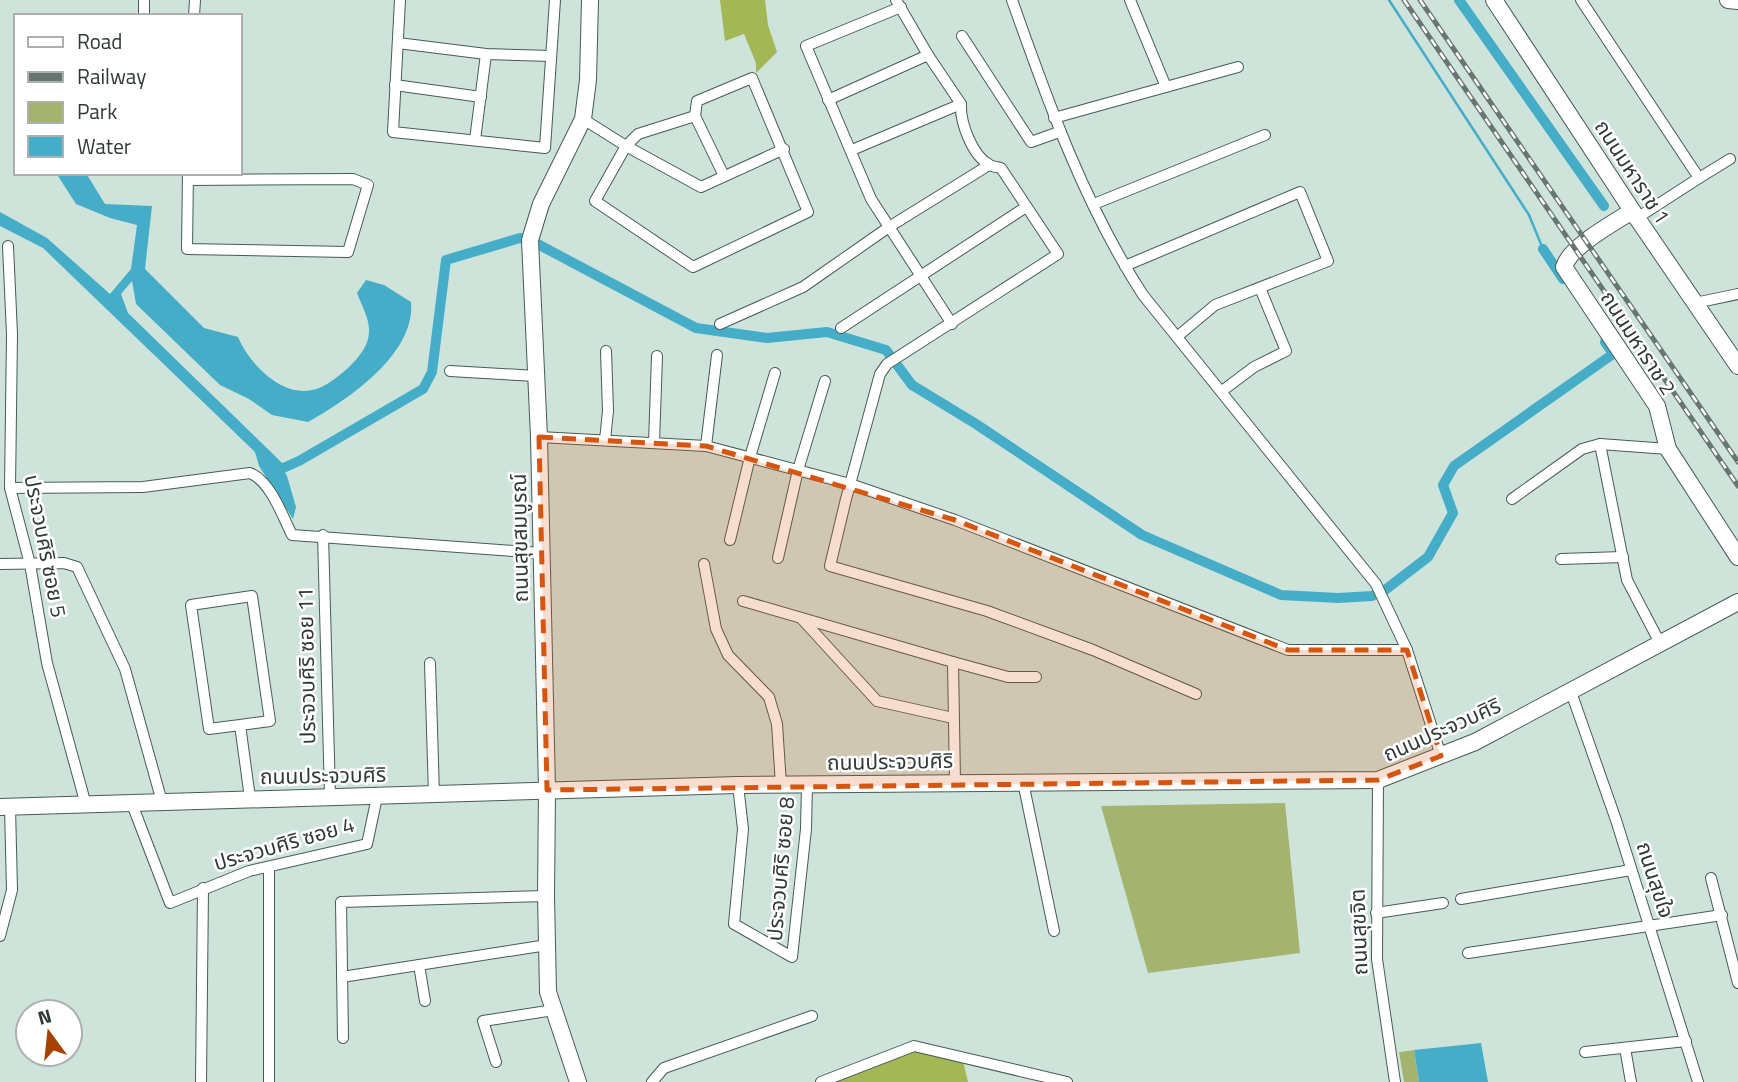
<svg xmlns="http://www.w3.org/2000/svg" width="1738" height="1082" viewBox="0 0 1738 1082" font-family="'Titillium Web','Noto Sans Thai',sans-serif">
<rect width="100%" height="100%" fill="#cee4db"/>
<!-- green -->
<g fill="#a4b46f">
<path d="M 1285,803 L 1300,953 L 1148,973 L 1101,806 Z"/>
<path d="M 1414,1050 L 1419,1082 L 1404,1082 L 1399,1052 Z"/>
</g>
<!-- forest -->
<g fill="#a3b855">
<path d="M 720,0 L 765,0 L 768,25 L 777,52 L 756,73 L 756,63 L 744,34 L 725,41 Z"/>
<path d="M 914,1051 L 963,1061 L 968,1082 L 832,1082 Z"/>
</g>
<!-- water -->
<g fill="#46adc8">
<path d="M 56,173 L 86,173 L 105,204 L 152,206 L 145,269 L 204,328 L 238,337 C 249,363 281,397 312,390 C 325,388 340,375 349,367 C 359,357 370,345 369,329 C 369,318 361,304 357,293 L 366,280 L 384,285 L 411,302 C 416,354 347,400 308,422 L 272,415 L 249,399 L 220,385 L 136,304 L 132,281 L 121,294 L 128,313 L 276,457 L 287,476 L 296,507 L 293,519 L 259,466 L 255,452 L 43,248 L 0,226 L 0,212 L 47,238 L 110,294 L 131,269 L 137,225 L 110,218 L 76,204 Z"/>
<path d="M 1481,1043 L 1488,1082 L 1419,1082 L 1414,1050 Z"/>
</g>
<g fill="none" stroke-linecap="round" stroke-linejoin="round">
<!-- stream -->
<path stroke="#46adc8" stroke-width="2.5" d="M 1389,0 L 1529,215 L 1543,249"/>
<!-- canal -->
<g stroke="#46adc8" stroke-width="10">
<path d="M 1459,0 L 1604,206"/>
<path d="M 1543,249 L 1563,279"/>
<path d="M 274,462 L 281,469 L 299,461 L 423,389 L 432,372 L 446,260 L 520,238 L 530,240 L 696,328 L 767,338 L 827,332 L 886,350 L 912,385 L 976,424 L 1142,535 L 1281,595 L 1338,598 L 1372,596 L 1385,590 L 1428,557 L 1453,513 L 1443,485 L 1454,466 L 1613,354 L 1605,342"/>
</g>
<defs>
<g id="street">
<path d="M 400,0 L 393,132 L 545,148 L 555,0"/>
<path d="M 1012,0 C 1048,102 1084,204 1143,295 L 1376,584 L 1407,650 L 1441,756"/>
<path d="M 1130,0 L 1166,87"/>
<path d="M 1581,0 L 1699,178 L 1637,218"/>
<path d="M 901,7 L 806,46 L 871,199 L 952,324"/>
<path d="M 144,16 L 144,0"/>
<path d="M 194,16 L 195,0"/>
<path d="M 962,36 L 1031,142 L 1059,132"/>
<path d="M 398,43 L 486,54 L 551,56"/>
<path d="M 752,78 L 808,212 L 693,267 L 595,201 L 626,146 L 638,134 L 695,116 L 697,101 Z"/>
<path d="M 395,85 L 481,97"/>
<path d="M 828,100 L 928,55"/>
<path d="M 961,104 C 960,122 972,156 990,165 C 993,167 997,167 1001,168 L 1058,254 L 887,364 L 880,374 L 846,499 L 830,566 L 987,611 L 1093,650 L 1196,694"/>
<path d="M 695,116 L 724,176"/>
<path d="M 1054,118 L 1238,67"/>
<path d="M 583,119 L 626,146 L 701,187 L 784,149"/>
<path d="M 475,140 L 486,54"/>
<path d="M 852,150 L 961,104 L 928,55 L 896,0"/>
<path d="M 1699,178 L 1730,159"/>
<path d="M 188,180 L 353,179 L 368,185 L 348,252 L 187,249 L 188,173"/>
<path d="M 1094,204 L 1265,135"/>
<path d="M 8,246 L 12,334 L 10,488 L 30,564 L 47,663 L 86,805"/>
<path d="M 1125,266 L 1300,192 L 1328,261 L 1215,305 L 1178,336"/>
<path d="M 1695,303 L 1738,294"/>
<path d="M 720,324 L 803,287 L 889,227 L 989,165"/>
<path d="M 841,328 L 1026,207"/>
<path d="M 450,371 L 536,376"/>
<path d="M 1222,391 L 1254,367 L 1286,351 L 1260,288"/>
<path d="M 539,437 L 706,446 L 850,484 L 955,520 L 1288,650 L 1407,650"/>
<path d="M 605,440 L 608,411 L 606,351"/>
<path d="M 654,443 L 657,356"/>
<path d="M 1600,444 L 1627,580 L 1661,645"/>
<path d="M 706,446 L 717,355"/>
<path d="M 10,488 L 143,487 L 250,473 C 271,482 282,515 292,535 L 541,553"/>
<path d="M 1512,499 L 1582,449 L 1600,444 L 1668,449"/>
<path d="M 323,535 L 330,796"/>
<path d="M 730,540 L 750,457 L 775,373"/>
<path d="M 778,558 L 798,470 L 825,381"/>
<path d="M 1561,559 L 1623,557"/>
<path d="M 0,564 L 64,563 L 77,567 L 125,669 L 162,802"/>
<path d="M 704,564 L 716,629 L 728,655 L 769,697 L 777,724 L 781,785"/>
<path d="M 743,601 L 953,662 L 955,782"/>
<path d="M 801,618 L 877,701 L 953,718"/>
<path d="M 953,662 L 1008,677 L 1036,677"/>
<path d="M 430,663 L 434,795"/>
<path d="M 1571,692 L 1616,820 L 1698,1082"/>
<path d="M 240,725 L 209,729 L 191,605 L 252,596 L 270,721 L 240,725 L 250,798"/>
<path d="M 1378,780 L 1377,959 L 1395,1082"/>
<path d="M 1023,782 L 1054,931"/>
<path d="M 738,785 L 743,829 L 734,924 L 792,957 L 806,829 L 807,784"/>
<path d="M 132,804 L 170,903 L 249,871 L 367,844 L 377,797"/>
<path d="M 269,867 L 269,1082"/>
<path d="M 1711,878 L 1738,983"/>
<path d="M 1461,899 L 1631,870"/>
<path d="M 1376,913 L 1443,903"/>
<path d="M 0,936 L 12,890 L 10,807"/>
<path d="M 1468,953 L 1722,915"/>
<path d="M 419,965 L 425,1001"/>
<path d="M 342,977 L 547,945"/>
<path d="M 343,1038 L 341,902 L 546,896"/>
<path d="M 1625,1048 L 1631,1082"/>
<path d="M 1585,1052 L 1686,1041"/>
<path d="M 496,1062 L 483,1021 L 554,1010"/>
<path d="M 201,1082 L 203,888"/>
<path d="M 652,1082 L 664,1068 L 812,1016"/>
<path d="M 821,1082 L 914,1046 L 1067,1082"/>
</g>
<g id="secondary">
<path d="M 1494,0 L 1637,218 L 1738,366"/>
<path d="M 1728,0 L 1738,1"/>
<path d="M 1632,211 C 1614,223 1570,246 1564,267 L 1657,406 L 1668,449 L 1738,557"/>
<path d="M 0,807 L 738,785 L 1378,780 L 1475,742 L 1738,602"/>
<path d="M 578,1082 L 548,992 L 546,896 L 547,790 L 539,437 L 530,240 L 541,204 L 583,119 L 588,80 L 590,0"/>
</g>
</defs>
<!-- street casing -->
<use href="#street" stroke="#485b53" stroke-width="12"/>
<!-- secondary casing -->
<use href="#secondary" stroke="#485b53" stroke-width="18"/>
<!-- street -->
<use href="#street" stroke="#fff" stroke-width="10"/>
<!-- secondary -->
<use href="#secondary" stroke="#fff" stroke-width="16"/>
<defs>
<g id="rail">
<path d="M 1404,0 L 1738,486"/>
<path d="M 1420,0 L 1738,462"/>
</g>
</defs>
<!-- rail casing -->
<use href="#rail" stroke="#687670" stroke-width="5"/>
<!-- rail -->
<use href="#rail" stroke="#fff" stroke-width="2.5" stroke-dasharray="8" stroke-linecap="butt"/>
</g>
<!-- marked area -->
<path fill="#d65610" fill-opacity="0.2" stroke="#d65610" stroke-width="5" stroke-dasharray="14 9" stroke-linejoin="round" d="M 539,437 L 706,446 L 955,520 L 1288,650 L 1407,650 L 1441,756 L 1378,780 L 547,790 Z"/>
<g text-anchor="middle" stroke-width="5" stroke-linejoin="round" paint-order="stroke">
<!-- street labels -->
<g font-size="21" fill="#303935" stroke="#fff">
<text transform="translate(1632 172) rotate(57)" y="7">ถนนมหาราช 1</text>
<text transform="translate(1638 343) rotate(57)" y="7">ถนนมหาราช 2</text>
<text transform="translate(520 538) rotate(-91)" y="7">ถนนสุขสมบูรณ์</text>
<text transform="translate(45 546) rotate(79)" y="7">ประจวบศิริ ซอย 5</text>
<text transform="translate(307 666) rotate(-91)" y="7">ประจวบศิริ ซอย 11</text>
<text transform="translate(1442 730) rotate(-24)" y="7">ถนนประจวบศิริ</text>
<text transform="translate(890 762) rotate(-1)" y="7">ถนนประจวบศิริ</text>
<text transform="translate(323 776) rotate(-1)" y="7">ถนนประจวบศิริ</text>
<text transform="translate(284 844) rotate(-16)" y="7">ประจวบศิริ ซอย 4</text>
<text transform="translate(781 869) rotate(-85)" y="7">ประจวบศิริ ซอย 8</text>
<text transform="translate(1655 880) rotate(72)" y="7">ถนนสุขใจ</text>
<text transform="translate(1359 932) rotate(-92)" y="7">ถนนสุขจิต</text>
</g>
</g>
<!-- legend -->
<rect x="14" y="14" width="228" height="161" fill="#ffffff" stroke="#acb0ae" stroke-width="2"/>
<rect x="28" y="37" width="35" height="10" fill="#ffffff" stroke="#acb0ae" stroke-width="2"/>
<text x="77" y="49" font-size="21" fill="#303935">Road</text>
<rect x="28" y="72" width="35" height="10" fill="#687670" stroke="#acb0ae" stroke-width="2"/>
<text x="77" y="84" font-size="21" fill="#303935">Railway</text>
<rect x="28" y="102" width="35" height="21" fill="#a4b46f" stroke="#acb0ae" stroke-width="2"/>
<text x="77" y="119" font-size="21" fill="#303935">Park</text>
<rect x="28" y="136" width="35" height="21" fill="#46adc8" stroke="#acb0ae" stroke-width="2"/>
<text x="77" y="154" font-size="21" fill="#303935">Water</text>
<!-- north arrow -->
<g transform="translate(49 1033) rotate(345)"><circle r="33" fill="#ffffff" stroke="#acb0ae" stroke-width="2"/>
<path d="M0-5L12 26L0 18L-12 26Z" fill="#a54202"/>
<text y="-10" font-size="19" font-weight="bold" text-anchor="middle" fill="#303935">N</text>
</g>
</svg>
